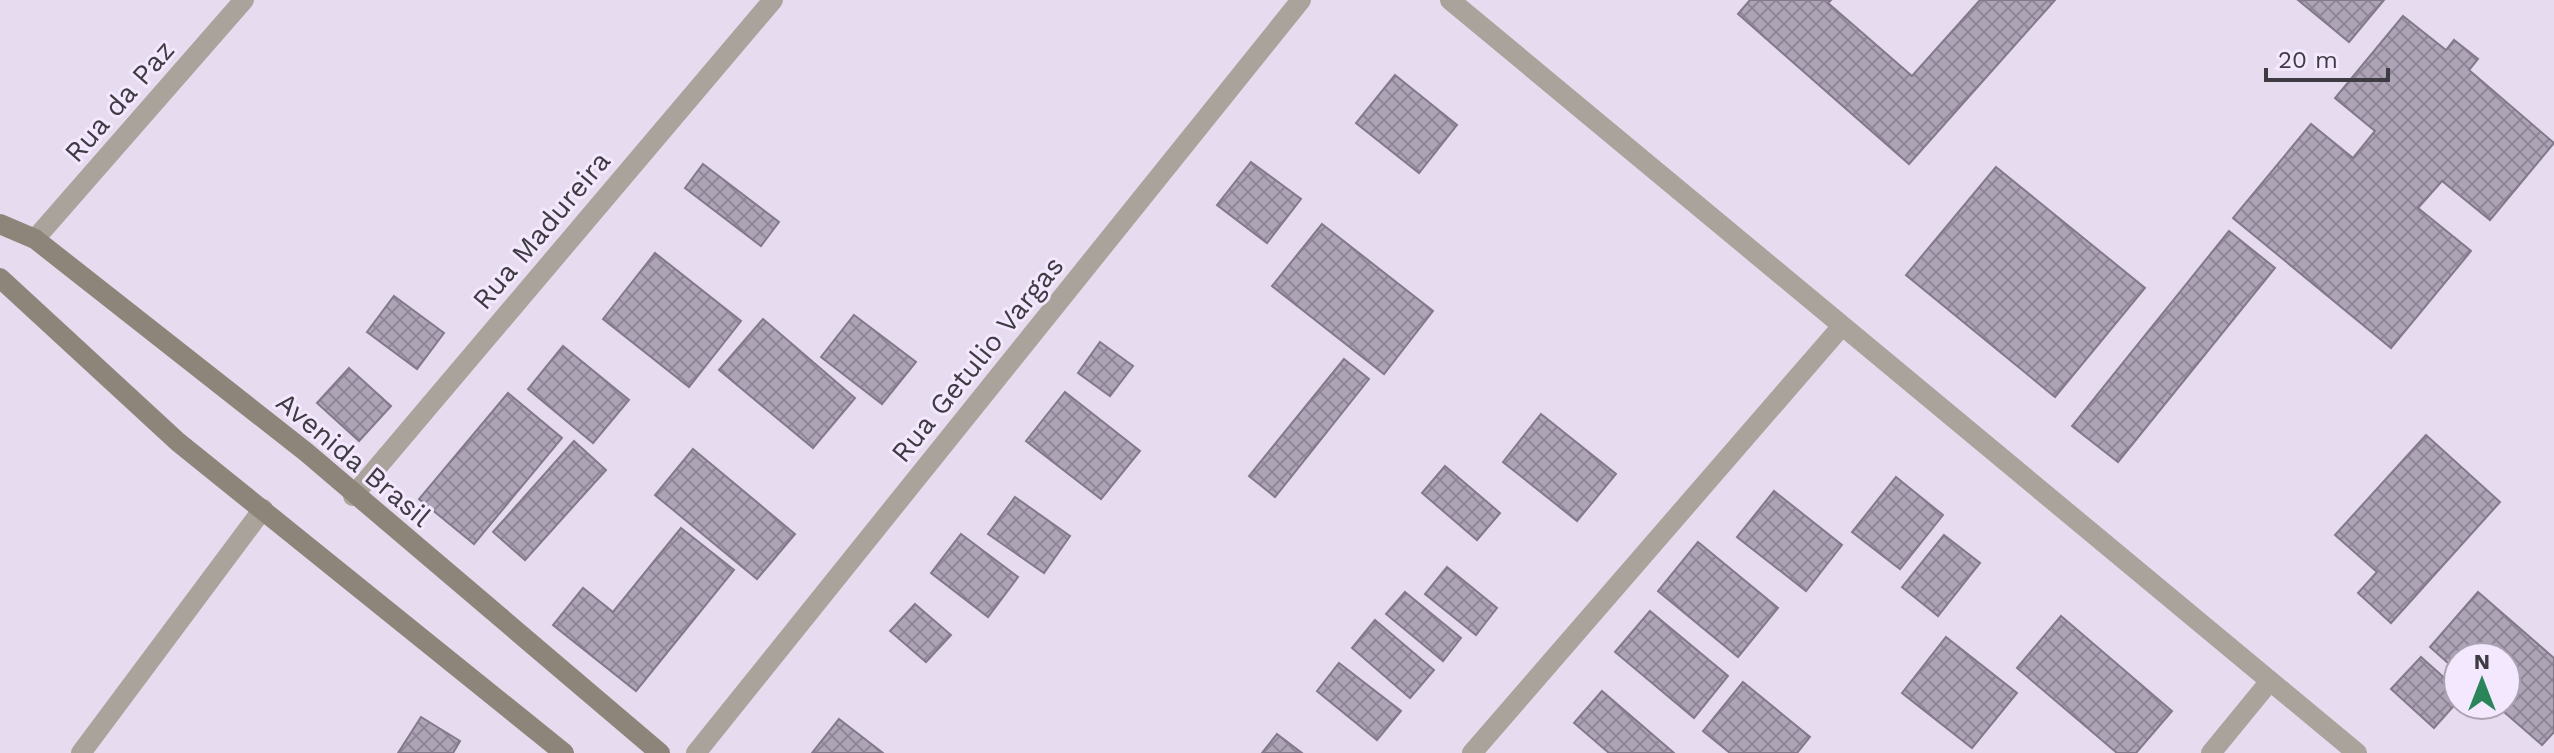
<svg xmlns="http://www.w3.org/2000/svg" width="2554" height="753" viewBox="0 0 2554 753" font-family="'Work Sans',sans-serif">
<defs>
<pattern id="building-cross-hatch" width="8" height="8" patternUnits="userSpaceOnUse" patternTransform="scale(2)"><rect width="8" height="8" fill="#aea4b7"/><path d="M0 0l8 8M0 8l8-8" fill="none" stroke="#8f8796"/></pattern>
</defs>
<rect width="100%" height="100%" fill="#e6dbef"/>
<!-- building -->
<g fill="url(#building-cross-hatch)" stroke="#82798b" stroke-width="2">
<path d="M 1750,0 L 1831,0 L 1828,3 L 1912,76 L 1980,0 L 2055,0 L 1909,164 L 1738,14 Z"/>
<path d="M 2298,0 L 2384,0 L 2349,42 Z"/>
<path d="M 2403,16 L 2446,50 L 2454,40 L 2478,59 L 2469,70 L 2554,143 L 2490,220 L 2442,181 L 2418,208 L 2471,251 L 2391,348 L 2233,218 L 2311,124 L 2353,158 L 2375,131 L 2335,98 Z"/>
<path d="M 1395,75 L 1457,125 L 1419,173 L 1356,123 Z"/>
<path d="M 1251,162 L 1301,199 L 1267,243 L 1217,205 Z"/>
<path d="M 703,164 L 779,222 L 761,246 L 685,188 Z"/>
<path d="M 1996,167 L 2145,288 L 2055,397 L 1906,275 Z"/>
<path d="M 1322,224 L 1433,311 L 1384,374 L 1272,286 Z"/>
<path d="M 2229,231 L 2275,268 L 2118,462 L 2072,426 Z"/>
<path d="M 655,253 L 741,321 L 689,387 L 603,319 Z"/>
<path d="M 394,296 L 444,333 L 417,369 L 367,332 Z"/>
<path d="M 854,315 L 916,362 L 882,404 L 821,357 Z"/>
<path d="M 763,319 L 855,398 L 813,448 L 719,370 Z"/>
<path d="M 1100,342 L 1133,366 L 1110,396 L 1078,373 Z"/>
<path d="M 563,346 L 629,400 L 593,443 L 528,389 Z"/>
<path d="M 1344,359 L 1369,379 L 1275,497 L 1249,476 Z"/>
<path d="M 349,368 L 391,406 L 359,441 L 317,403 Z"/>
<path d="M 1065,392 L 1140,451 L 1101,499 L 1026,441 Z"/>
<path d="M 508,393 L 562,438 L 474,544 L 419,499 Z"/>
<path d="M 1541,414 L 1616,474 L 1577,521 L 1503,462 Z"/>
<path d="M 2426,435 L 2500,502 L 2391,623 L 2358,593 L 2377,572 L 2335,535 Z"/>
<path d="M 574,441 L 606,470 L 525,560 L 493,532 Z"/>
<path d="M 693,449 L 795,534 L 757,579 L 655,495 Z"/>
<path d="M 1445,466 L 1500,513 L 1477,540 L 1422,493 Z"/>
<path d="M 1896,477 L 1943,515 L 1900,569 L 1852,532 Z"/>
<path d="M 1774,491 L 1842,545 L 1806,591 L 1737,537 Z"/>
<path d="M 1015,497 L 1070,536 L 1044,573 L 988,534 Z"/>
<path d="M 681,528 L 734,570 L 636,691 L 553,625 L 583,588 L 613,612 Z"/>
<path d="M 961,534 L 1018,577 L 988,617 L 931,573 Z"/>
<path d="M 1944,535 L 1980,563 L 1938,616 L 1902,587 Z"/>
<path d="M 1698,542 L 1778,608 L 1738,657 L 1658,591 Z"/>
<path d="M 1447,567 L 1497,608 L 1476,635 L 1425,594 Z"/>
<path d="M 1405,592 L 1461,638 L 1443,661 L 1386,614 Z"/>
<path d="M 2478,592 L 2554,658 L 2554,732 L 2542,745 L 2496,705 L 2506,705 L 2506,657 L 2458,657 L 2458,672 L 2430,647 Z"/>
<path d="M 915,604 L 951,635 L 926,662 L 890,631 Z"/>
<path d="M 1650,611 L 1728,676 L 1694,718 L 1615,652 Z"/>
<path d="M 2061,616 L 2172,711 L 2136,753 L 2117,753 L 2017,668 Z"/>
<path d="M 1375,620 L 1434,670 L 1410,698 L 1352,648 Z"/>
<path d="M 1946,637 L 2017,693 L 1972,748 L 1902,693 Z"/>
<path d="M 2421,657 L 2458,690 L 2458,701 L 2434,728 L 2391,689 Z"/>
<path d="M 1339,663 L 1401,711 L 1377,740 L 1317,691 Z"/>
<path d="M 1743,682 L 1810,737 L 1797,753 L 1730,753 L 1703,731 Z"/>
<path d="M 1602,691 L 1674,753 L 1609,753 L 1574,723 Z"/>
<path d="M 421,717 L 460,741 L 453,753 L 398,753 Z"/>
<path d="M 839,719 L 883,753 L 812,753 Z"/>
<path d="M 1277,734 L 1302,753 L 1262,753 Z"/>
</g>
<g fill="none" stroke-linecap="round" stroke-linejoin="round">
<!-- street -->
<g stroke="#a9a39b" stroke-width="20">
<path d="M 1450,0 L 2357,753"/>
<path d="M 35,239 L 244,0"/>
<path d="M 353,496 L 773,0"/>
<path d="M 81,753 L 263,509"/>
<path d="M 696,753 L 1301,0"/>
<path d="M 1472,753 L 1842,326"/>
<path d="M 2211,753 L 2270,681"/>
</g>
<!-- secondary -->
<g stroke="#8e857a" stroke-width="20">
<path d="M 0,224 L 35,239 L 306,452 L 660,753"/>
<path d="M 0,278 L 178,442 L 564,753"/>
</g>
</g>
<g text-anchor="middle" stroke-width="6" stroke-linejoin="round" paint-order="stroke">
<!-- street labels -->
<g font-size="28" fill="#3f3b43" stroke="#f3e8fd">
<text transform="translate(119 101) rotate(-49)" y="10">Rua da Paz</text>
<text transform="translate(541 230) rotate(-50)" y="10">Rua Madureira</text>
<text transform="translate(977 359) rotate(-51)" y="10">Rua Getulio Vargas</text>
<text transform="translate(354 459) rotate(40)" y="10">Avenida Brasil</text>
</g>
</g>
<!-- north arrow -->
<g transform="translate(2482 681)"><circle r="38" fill="#f3e8fd" stroke="#aba3b3" stroke-width="2"/>
<path d="M0-6L14 30L0 20L-14 30Z" fill="#2b855a"/>
<text y="-12" font-size="22" font-weight="bold" text-anchor="middle" fill="#3f3b43">N</text>
</g>
<!-- scale -->
<path d="M2266 68v12h122v-12" fill="none" stroke="#3f3b43" stroke-width="4"/>
<text x="2278" y="68" font-size="24" fill="#3f3b43" stroke="#f3e8fd" stroke-width="6" paint-order="stroke">20 m</text>
</svg>
